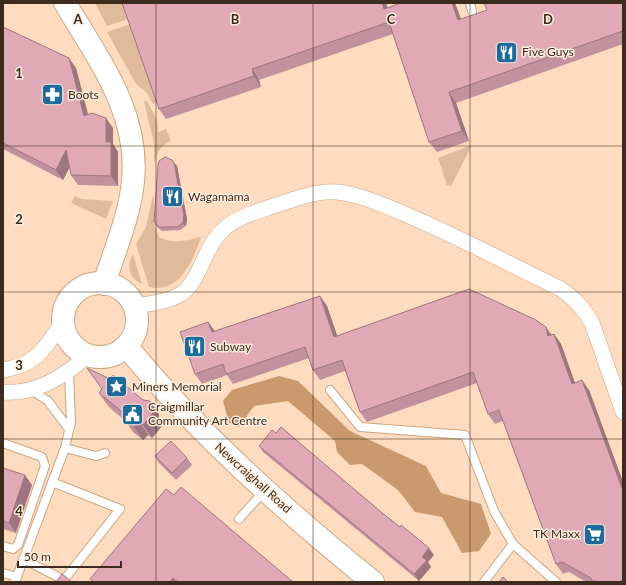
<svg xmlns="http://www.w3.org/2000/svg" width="626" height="585" viewBox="0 0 626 585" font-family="Lato,sans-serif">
<rect width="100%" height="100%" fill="#ffdcbf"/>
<!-- green -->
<g fill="#e0bb9b">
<path d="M 95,3 L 126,3 L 131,18 L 107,26 Z"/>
<path d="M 133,23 L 160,102 L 153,104 L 147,93 L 136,84 L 107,32 Z"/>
<path d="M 147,101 L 157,120 L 158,132 L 166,129 L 171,141 C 161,145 157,153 154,163 L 154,143 L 144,102 Z"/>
<path d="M 472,145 L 451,186 L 447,185 L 438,158 Z"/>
<path d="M 75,196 L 81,199 L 113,201 L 106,219 L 71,203 Z"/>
<path d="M 153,196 L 154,196 L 154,223 L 159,237 C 172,244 187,241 201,237 C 193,260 180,294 149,287 L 136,244 L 146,227 Z"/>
<path d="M 133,254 L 142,284 C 129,279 126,266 133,254 Z"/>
</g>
<!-- forest -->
<path fill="#ca996e" d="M 279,376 L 298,381 L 350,431 L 426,466 L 441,493 L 481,504 L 491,534 L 479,551 L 462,553 L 442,517 L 415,512 L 398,490 L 362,464 L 350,465 L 337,452 L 335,441 L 288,401 L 254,406 L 239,427 L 229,423 L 223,401 L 232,390 Z"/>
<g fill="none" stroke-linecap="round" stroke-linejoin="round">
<defs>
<g id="service">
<path d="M 470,3 L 472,11"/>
<path d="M 31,390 L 48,401 L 69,429"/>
<path d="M 330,390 L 360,427 L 465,435 L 494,511 L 513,544 L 556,582"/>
<path d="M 3,443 L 42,457 L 45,466 L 18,545 L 13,549 L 3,546"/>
<path d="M 65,448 L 96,456 L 105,453"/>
<path d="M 239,519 L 264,491"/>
<path d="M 23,559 L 64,580 L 120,509 L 52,482"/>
<path d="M 3,573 L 17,577"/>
<path d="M 15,582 L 65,448 L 71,422 L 69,372"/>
<path d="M 484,582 L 513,544"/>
</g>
<g id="minor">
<path d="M 134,306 C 150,304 167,302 181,294 C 200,282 204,246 224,229 C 237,217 256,212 273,206 C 294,200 315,190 337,192 C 359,194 378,203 398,211 C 453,234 505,262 559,288 C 574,298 583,307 592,323 L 623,412"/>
<path d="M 3,370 C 38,364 44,349 63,322"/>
<path d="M 3,392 C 36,395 65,376 88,355"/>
</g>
<g id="primary">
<path d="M 65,3 C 98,59 140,113 133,181 C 130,215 114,252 104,284"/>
<circle cx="100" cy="320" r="37"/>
<path d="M 126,346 C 199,434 284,510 373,582"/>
</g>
</defs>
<!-- service casing -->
<use href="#service" stroke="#cea581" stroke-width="10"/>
<!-- minor casing -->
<use href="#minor" stroke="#cea581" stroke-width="16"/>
<!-- primary casing -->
<use href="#primary" stroke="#cea581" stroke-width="24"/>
<!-- service -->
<use href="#service" stroke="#fff" stroke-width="8"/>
<!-- minor -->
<use href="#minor" stroke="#fff" stroke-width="15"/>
<!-- primary -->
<use href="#primary" stroke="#fff" stroke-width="22"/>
</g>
<!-- wall -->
<g fill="#c2919d">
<path d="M 386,3 L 387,8 L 401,3 L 455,3 L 461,19 L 623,3 L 623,44 L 456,103 L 469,141 L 437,152 L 429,142 L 393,34 L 259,80 L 261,87 L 166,119 L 159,109 Z"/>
<path d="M 3,27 L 76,68 L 88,114 L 113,128 L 113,144 L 118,152 L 118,186 L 78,185 L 71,175 L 70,167 L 63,180 L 3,149 Z"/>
<path d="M 172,160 L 177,166 L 187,219 L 186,226 L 180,230 L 162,231 L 156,226 L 154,222 Z"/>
<path d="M 320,296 L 327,306 L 337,336 L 551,335 L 554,334 L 561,344 L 575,383 L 589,390 L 623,482 L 623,582 L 586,582 L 569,572 L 563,574 L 556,564 L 503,421 L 495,424 L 488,414 L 477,383 L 367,422 L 360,412 L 345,371 L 320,380 L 313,370 L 309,358 L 233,384 L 227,375 L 202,384 L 195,374 L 208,322 L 215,331 Z"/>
<path d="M 99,393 L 143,400 L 150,401 L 159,414 L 159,421 L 162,426 L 152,438 L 148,435 L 143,440 L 133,432 L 125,421 L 108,406 Z"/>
<path d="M 259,446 L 381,512 L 434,555 L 428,562 L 431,567 L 419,581 L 263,452 Z"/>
<path d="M 155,456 L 187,458 L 192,465 L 176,480 L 159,463 Z"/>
<path d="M 3,468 L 32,485 L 16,533 L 3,529 Z"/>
</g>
<!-- shaded-wall -->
<g fill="#9e767f">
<path d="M 382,3 L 386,3 L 391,19 L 384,9 Z"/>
<path d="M 452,3 L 455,3 L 465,30 L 458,20 Z"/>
<path d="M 69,58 L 76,68 L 91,126 L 84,116 Z"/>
<path d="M 252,69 L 259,80 L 261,87 L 254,76 Z"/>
<path d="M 449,92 L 456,103 L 469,141 L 462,131 Z"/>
<path d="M 106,118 L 113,128 L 113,144 L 118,152 L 118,186 L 111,176 L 106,142 Z"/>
<path d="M 66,150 L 73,160 L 63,180 L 56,170 Z"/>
<path d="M 174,163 L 177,166 L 187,219 L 186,226 L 183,223 Z"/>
<path d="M 320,296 L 327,306 L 341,347 L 334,337 Z"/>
<path d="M 208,322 L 215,332 L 212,332 Z"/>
<path d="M 546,327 L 553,337 L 548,336 Z"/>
<path d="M 554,334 L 561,344 L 579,394 L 572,384 Z"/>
<path d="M 582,380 L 589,390 L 623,482 L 623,491 Z"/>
<path d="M 150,401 L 159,414 L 159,421 L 162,426 L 152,438 L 143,425 L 149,410 Z"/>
<path d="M 139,422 L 148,435 L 143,440 L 134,427 Z"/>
<path d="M 25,475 L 32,485 L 16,533 L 9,523 Z"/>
<path d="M 429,548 L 434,555 L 428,562 L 431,567 L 419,581 L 414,574 L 422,557 Z"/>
<path d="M 173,578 L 176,582 L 170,582 Z"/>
</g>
<!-- building -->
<g fill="#e1a9b6" stroke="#9e767f">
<path d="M 122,3 L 382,3 L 384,9 L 401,3 L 452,3 L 458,20 L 487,10 L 484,3 L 623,3 L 623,31 L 449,92 L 462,131 L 429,142 L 389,22 L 252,69 L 254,76 L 159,109 Z"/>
<path d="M 3,27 L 69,58 L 84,116 L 92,113 L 106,118 L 106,142 L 111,142 L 111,176 L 71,175 L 66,150 L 56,170 L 3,143 Z"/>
<path d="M 165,157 L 172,160 L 174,163 L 184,215 L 183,223 L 177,227 L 159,227 L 154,222 L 158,165 L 159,161 Z"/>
<path d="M 469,289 L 536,320 L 546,327 L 548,336 L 554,334 L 572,384 L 582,380 L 623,491 L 623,580 L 619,582 L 603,582 L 592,581 L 591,578 L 562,562 L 556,564 L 499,410 L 488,414 L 473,372 L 360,412 L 342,360 L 313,370 L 305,347 L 226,374 L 223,364 L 195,374 L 180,332 L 208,322 L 212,332 L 320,296 L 334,337 Z"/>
<path d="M 87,368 L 110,379 L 113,375 L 143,400 L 150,401 L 149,410 L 153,413 L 143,425 L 139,422 L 134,427 L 124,419 L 127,416 L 99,393 L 102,389 Z"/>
<path d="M 281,427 L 381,512 L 400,527 L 401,525 L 429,548 L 422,557 L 427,560 L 414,574 L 259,446 L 272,430 L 276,433 Z"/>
<path d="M 171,441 L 187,458 L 172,473 L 155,456 Z"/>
<path d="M 3,468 L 25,475 L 9,523 L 3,521 Z"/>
<path d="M 181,487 L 293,582 L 178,582 L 173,578 L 170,582 L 94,582 L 90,579 L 166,489 L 174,495 Z"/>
<path d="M 62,574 L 72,582 L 56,582 Z"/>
<path d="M 503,577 L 508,582 L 499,582 Z"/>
</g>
<!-- grid -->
<path fill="none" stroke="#3c2c1d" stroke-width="1" stroke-opacity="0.55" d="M 156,3 L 156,582M 313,3 L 313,582M 470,3 L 470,582M 3,146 L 623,146M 3,292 L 623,292M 3,439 L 623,439"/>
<!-- icons -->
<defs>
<symbol id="restaurant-square" viewBox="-11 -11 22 22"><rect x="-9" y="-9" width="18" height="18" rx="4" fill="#1d6a9d" stroke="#ffedde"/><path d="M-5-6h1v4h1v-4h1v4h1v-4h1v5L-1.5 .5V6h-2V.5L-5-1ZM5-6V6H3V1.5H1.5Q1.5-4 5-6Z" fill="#fff"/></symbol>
<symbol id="pharmacy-square" viewBox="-11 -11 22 22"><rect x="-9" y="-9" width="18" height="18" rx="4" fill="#1d6a9d" stroke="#ffedde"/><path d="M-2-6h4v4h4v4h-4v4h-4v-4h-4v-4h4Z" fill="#fff"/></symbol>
<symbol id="sight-square" viewBox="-11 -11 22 22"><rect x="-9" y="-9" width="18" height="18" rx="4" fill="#1d6a9d" stroke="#ffedde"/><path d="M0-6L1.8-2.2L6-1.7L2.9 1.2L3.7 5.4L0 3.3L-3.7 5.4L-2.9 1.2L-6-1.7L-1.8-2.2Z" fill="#fff"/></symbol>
<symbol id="civic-square" viewBox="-11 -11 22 22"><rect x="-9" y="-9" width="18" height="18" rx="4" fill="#1d6a9d" stroke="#ffedde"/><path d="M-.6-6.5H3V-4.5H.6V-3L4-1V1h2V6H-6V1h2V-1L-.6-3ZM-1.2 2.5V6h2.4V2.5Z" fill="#fff"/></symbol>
<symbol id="supermarket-square" viewBox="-11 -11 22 22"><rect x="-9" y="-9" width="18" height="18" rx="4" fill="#1d6a9d" stroke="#ffedde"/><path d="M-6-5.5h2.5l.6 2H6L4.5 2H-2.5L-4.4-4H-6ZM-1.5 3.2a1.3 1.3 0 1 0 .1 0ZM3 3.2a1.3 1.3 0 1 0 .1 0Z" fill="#fff"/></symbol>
</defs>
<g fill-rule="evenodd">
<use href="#restaurant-square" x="494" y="40" width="25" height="25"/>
<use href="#pharmacy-square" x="40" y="82" width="25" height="25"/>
<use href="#restaurant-square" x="160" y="184" width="25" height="25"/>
<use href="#restaurant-square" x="182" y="334" width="25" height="25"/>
<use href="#sight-square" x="104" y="374" width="25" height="25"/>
<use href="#civic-square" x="120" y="402" width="25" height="25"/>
<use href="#supermarket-square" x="582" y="522" width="25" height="25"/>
</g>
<g text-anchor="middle" stroke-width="3" stroke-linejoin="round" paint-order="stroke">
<!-- poi labels -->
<g font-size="12" fill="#3c2c1d" stroke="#ffedde" text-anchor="start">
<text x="522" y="56">Five Guys</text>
<text x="68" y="99">Boots</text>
<text x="188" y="201">Wagamama</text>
<text x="210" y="351">Subway</text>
<text x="132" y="391">Miners Memorial</text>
<text x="148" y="411">Craigmillar<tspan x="148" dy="14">Community Art Centre</tspan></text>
<text x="580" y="538" text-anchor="end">TK Maxx</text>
</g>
<!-- street labels -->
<g font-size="12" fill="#3c2c1d" stroke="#ffedde">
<text transform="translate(253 478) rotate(42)" y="4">Newcraighall Road</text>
</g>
</g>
<g font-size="13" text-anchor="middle" font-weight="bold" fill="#3c2c1d" stroke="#ffedde" stroke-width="3" stroke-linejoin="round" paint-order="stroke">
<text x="78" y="24">A</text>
<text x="235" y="24">B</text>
<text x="391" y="24">C</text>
<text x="548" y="24">D</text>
<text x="19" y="78">1</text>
<text x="19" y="224">2</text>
<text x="19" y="370">3</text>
<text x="19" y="516">4</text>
</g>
<!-- border -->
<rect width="626" height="585" fill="none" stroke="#3c2c1d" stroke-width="8"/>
<!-- scale -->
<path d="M18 561v6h103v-6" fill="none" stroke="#3c2c1d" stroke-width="2"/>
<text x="24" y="561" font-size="12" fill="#3c2c1d" stroke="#ffedde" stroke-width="3" paint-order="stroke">50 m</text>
</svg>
